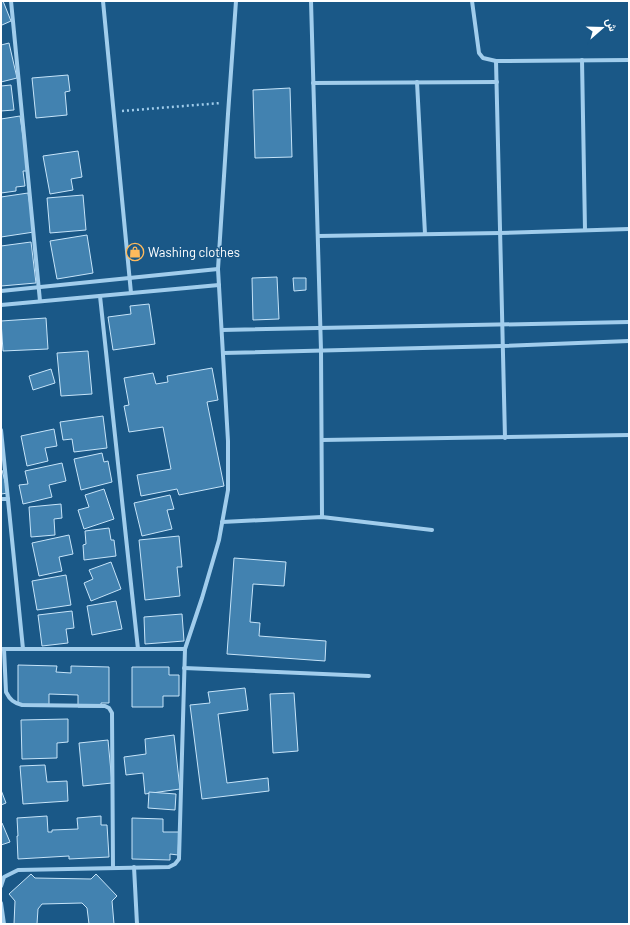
<svg xmlns="http://www.w3.org/2000/svg" width="630" height="925" viewBox="0 0 630 925" font-family="Barlow,Vazirmatn,sans-serif">
<rect width="100%" height="100%" fill="#1a5887"/>
<!-- building -->
<g fill="#4282b0" stroke="#c6e4f9">
<path d="M 1,1 L 3,1 L 11,21 L 2,25 L 1,25 Z"/>
<path d="M 9,43 L 17,78 L 1,82 L 1,45 Z"/>
<path d="M 68,75 L 70,91 L 65,92 L 67,115 L 36,118 L 32,78 Z"/>
<path d="M 11,85 L 14,110 L 1,111 L 1,86 Z"/>
<path d="M 290,88 L 292,157 L 255,158 L 253,90 Z"/>
<path d="M 20,116 L 28,171 L 23,171 L 25,186 L 16,187 L 16,191 L 1,193 L 1,119 Z"/>
<path d="M 78,151 L 82,177 L 71,179 L 73,190 L 50,194 L 43,156 Z"/>
<path d="M 28,193 L 34,232 L 1,237 L 1,197 Z"/>
<path d="M 83,195 L 86,230 L 50,233 L 47,198 Z"/>
<path d="M 87,235 L 93,273 L 57,279 L 50,241 Z"/>
<path d="M 31,242 L 36,283 L 1,286 L 1,246 Z"/>
<path d="M 277,277 L 279,319 L 253,320 L 252,278 Z"/>
<path d="M 293,278 L 306,278 L 306,290 L 294,291 Z"/>
<path d="M 149,304 L 155,344 L 113,350 L 108,317 L 131,314 L 130,306 Z"/>
<path d="M 46,318 L 48,349 L 3,351 L 1,321 Z"/>
<path d="M 88,351 L 92,394 L 61,396 L 57,353 Z"/>
<path d="M 212,368 L 218,400 L 207,402 L 224,486 L 179,495 L 177,489 L 141,496 L 137,475 L 171,469 L 163,427 L 129,432 L 124,406 L 129,405 L 124,378 L 153,373 L 156,384 L 168,382 L 167,376 Z"/>
<path d="M 51,369 L 55,383 L 33,390 L 29,376 Z"/>
<path d="M 103,416 L 107,448 L 74,452 L 72,439 L 63,440 L 60,422 Z"/>
<path d="M 54,429 L 57,446 L 45,448 L 48,461 L 27,466 L 21,436 Z"/>
<path d="M 102,453 L 104,462 L 108,461 L 112,482 L 81,490 L 74,459 Z"/>
<path d="M 62,463 L 66,481 L 49,485 L 52,497 L 23,504 L 19,485 L 28,484 L 25,471 Z"/>
<path d="M 2,470 L 8,493 L 1,494 L 1,471 Z"/>
<path d="M 104,489 L 114,519 L 84,529 L 78,510 L 89,507 L 85,495 Z"/>
<path d="M 170,495 L 174,509 L 167,510 L 172,529 L 142,536 L 134,503 Z"/>
<path d="M 61,504 L 62,518 L 54,519 L 55,535 L 31,537 L 29,507 Z"/>
<path d="M 109,528 L 111,540 L 114,540 L 116,556 L 84,560 L 83,545 L 86,544 L 85,531 Z"/>
<path d="M 69,535 L 73,554 L 59,557 L 62,571 L 39,576 L 32,543 Z"/>
<path d="M 179,536 L 182,567 L 177,567 L 180,596 L 145,600 L 139,540 Z"/>
<path d="M 234,558 L 286,562 L 284,586 L 253,584 L 250,622 L 260,623 L 259,636 L 326,641 L 325,661 L 227,654 Z"/>
<path d="M 111,562 L 121,589 L 91,601 L 84,583 L 93,579 L 89,570 Z"/>
<path d="M 66,575 L 71,605 L 37,610 L 32,581 Z"/>
<path d="M 116,601 L 122,629 L 92,635 L 87,606 Z"/>
<path d="M 72,611 L 74,628 L 66,629 L 68,643 L 42,646 L 38,615 Z"/>
<path d="M 182,614 L 184,641 L 145,644 L 144,617 Z"/>
<path d="M 18,665 L 57,666 L 56,672 L 71,673 L 71,666 L 109,667 L 109,703 L 101,703 L 101,707 L 78,707 L 78,695 L 49,694 L 49,705 L 18,704 Z"/>
<path d="M 132,667 L 169,667 L 169,675 L 179,675 L 179,696 L 163,696 L 163,707 L 132,707 Z"/>
<path d="M 245,688 L 248,710 L 218,714 L 227,783 L 268,778 L 269,791 L 202,799 L 190,705 L 210,703 L 208,692 Z"/>
<path d="M 294,693 L 298,751 L 273,753 L 270,694 Z"/>
<path d="M 68,719 L 68,742 L 57,743 L 57,758 L 22,759 L 21,720 Z"/>
<path d="M 174,735 L 180,789 L 145,794 L 143,773 L 126,775 L 124,757 L 146,754 L 145,739 Z"/>
<path d="M 108,740 L 112,783 L 83,786 L 79,743 Z"/>
<path d="M 45,765 L 47,782 L 67,781 L 68,801 L 23,804 L 20,766 Z"/>
<path d="M 1,790 L 6,803 L 1,805 Z"/>
<path d="M 149,792 L 176,794 L 175,810 L 148,808 Z"/>
<path d="M 47,816 L 48,832 L 52,832 L 52,830 L 78,829 L 77,818 L 101,816 L 101,825 L 107,825 L 109,857 L 69,859 L 69,856 L 18,859 L 17,836 L 18,836 L 17,818 Z"/>
<path d="M 132,818 L 163,819 L 163,832 L 179,832 L 178,855 L 170,854 L 170,860 L 132,859 Z"/>
<path d="M 1,823 L 2,823 L 10,842 L 1,845 Z"/>
<path d="M 31,874 L 35,878 L 91,879 L 96,874 L 117,896 L 112,901 L 114,924 L 89,924 L 87,908 L 82,903 L 42,904 L 38,909 L 37,924 L 14,924 L 15,901 L 9,894 Z"/>
</g>
<g fill="none" stroke-linecap="round" stroke-linejoin="round">
<!-- path -->
<path stroke="#a1cdec" stroke-width="2.5" stroke-dasharray="2 3" stroke-linecap="butt" d="M 122,111 L 221,103"/>
<!-- street -->
<g stroke="#a1cdec" stroke-width="4">
<path d="M 11,1 L 40,301"/>
<path d="M 103,1 L 131,293"/>
<path d="M 311,1 L 321,350 L 322,517"/>
<path d="M 472,1 L 479,53 L 483,58 L 496,61"/>
<path d="M 582,60 L 585,230"/>
<path d="M 417,82 L 425,234"/>
<path d="M 313,83 L 497,82"/>
<path d="M 318,236 L 500,233 L 629,229"/>
<path d="M 1,291 L 218,269"/>
<path d="M 100,296 L 138,649"/>
<path d="M 1,305 L 219,285"/>
<path d="M 222,330 L 629,322"/>
<path d="M 223,353 L 502,346 L 629,341"/>
<path d="M 1,430 L 23,649"/>
<path d="M 505,438 L 496,61 L 629,60"/>
<path d="M 322,440 L 629,435"/>
<path d="M 1,499 L 8,499"/>
<path d="M 222,522 L 322,517 L 432,530"/>
<path d="M 1,649 L 185,649 L 202,598 L 219,540 L 228,490 L 228,441 L 218,269 L 228,114 L 236,1"/>
<path d="M 4,649 L 6,692 C 10,700 14,703 22,705 L 105,706 L 109,708 L 112,713 L 113,868"/>
<path d="M 184,668 L 369,676"/>
<path d="M 134,867 L 137,924"/>
<path d="M 1,886 L 4,877 L 18,870 L 169,867 L 175,864 L 179,859 L 185,649"/>
<path d="M 1,903 L 4,924"/>
</g>
</g>
<!-- icons -->
<defs>
<symbol id="shop-ring" viewBox="-11 -11 22 22"><circle r="9.5" fill="#1a5887" stroke="#ffba5c" stroke-width="1.5"/><path d="M-5-2.5h2.3a2.7 3.5 0 0 1 5.4 0H5L5.5 6h-11ZM-1.5-2.5h3a1.5 2.3 0 0 0-3 0Z" fill="#ffba5c"/></symbol>
</defs>
<g fill-rule="evenodd">
<use href="#shop-ring" x="125" y="242" width="20" height="20"/>
</g>
<g text-anchor="middle" stroke-width="3" stroke-linejoin="round" paint-order="stroke">
<!-- poi labels -->
<g font-size="13" fill="#fff" stroke="#1a5887" text-anchor="start">
<text x="148" y="257">Washing clothes</text>
</g>
</g>
<!-- border -->
<rect width="630" height="925" fill="none" stroke="#ffffff" stroke-width="4"/>
<!-- north arrow -->
<g transform="translate(602 28) rotate(70)" stroke="#1a5887" stroke-width="3" paint-order="stroke">
<path d="M0-3L7 15L0 10L-7 15Z" fill="#ffffff"/>
<text y="-6" font-size="11" font-weight="bold" text-anchor="middle" fill="#ffffff">ش</text>
</g>
</svg>
